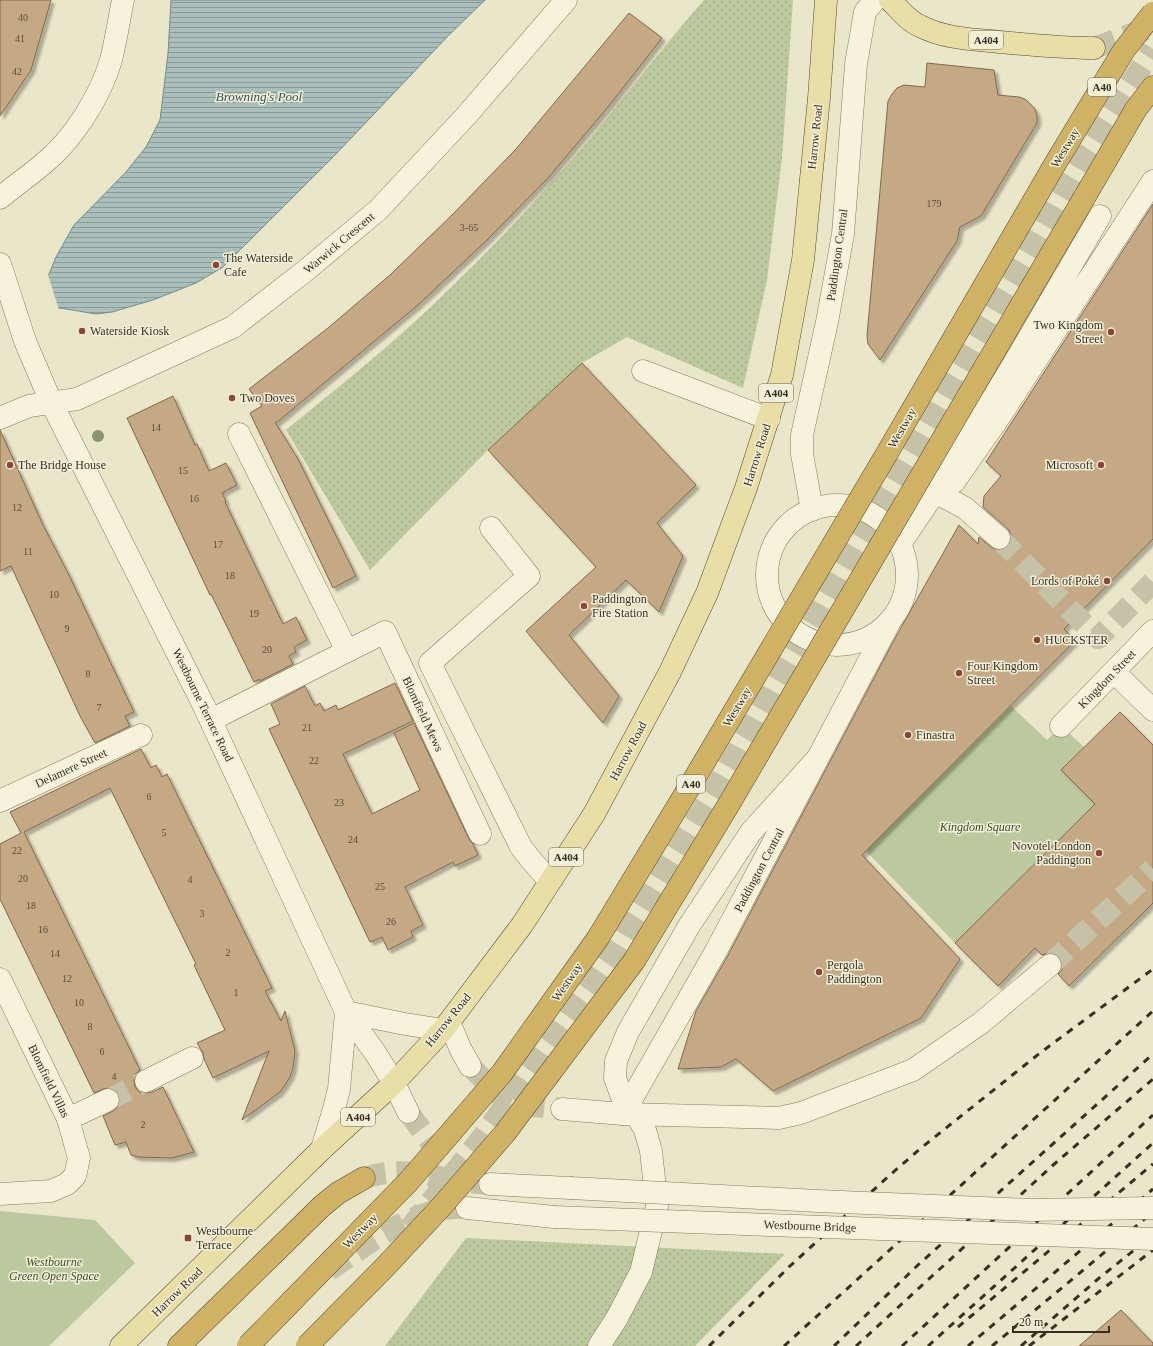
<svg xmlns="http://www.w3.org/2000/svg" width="1153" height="1346" viewBox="0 0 1153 1346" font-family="Georgia,serif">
<defs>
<pattern id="grass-dots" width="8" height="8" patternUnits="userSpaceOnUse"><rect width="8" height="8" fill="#bcc89e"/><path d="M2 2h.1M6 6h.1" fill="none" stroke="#a2ac88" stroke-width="1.8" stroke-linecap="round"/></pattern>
<pattern id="water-rules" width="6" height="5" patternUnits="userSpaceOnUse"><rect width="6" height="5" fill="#aabfbc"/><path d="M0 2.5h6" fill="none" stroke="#8b9c98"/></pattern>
<filter id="shadow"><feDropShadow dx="3.5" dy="3.5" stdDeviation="1" flood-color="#0004"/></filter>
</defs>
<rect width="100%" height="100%" fill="#eae6ca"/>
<!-- grass -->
<g fill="url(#grass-dots)">
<path d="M 704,0 L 793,0 L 782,158 L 767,280 L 743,388 L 627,337 L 582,363 L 488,450 L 370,570 L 286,430 C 332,392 379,355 422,315 C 467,273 510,229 551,183 C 605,125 651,60 704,0 Z"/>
<path d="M 466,1238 L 785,1254 L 695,1346 L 385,1346 Z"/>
</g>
<!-- park -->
<g fill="#bcc89e">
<path d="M 1011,706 L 1047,740 L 1061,726 L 1084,747 L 1061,770 L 1095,804 L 955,943 L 866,851 Z"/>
<path d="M 0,1211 L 95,1220 L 135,1263 L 49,1346 L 0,1346 Z"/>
</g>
<!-- water -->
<path fill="url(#water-rules)" stroke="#718d8b" d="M 171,0 L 485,0 L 448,36 L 335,155 L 223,267 L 196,283 L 153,300 L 112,312 L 96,314 L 60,308 L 0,321 L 0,295 L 49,274 L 56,257 L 74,225 L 126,172 L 146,147 L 160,120 L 168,54 Z"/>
<!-- pier -->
<path fill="#eae6ca" d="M 47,272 L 59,310 L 0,323 L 0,292 Z"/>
<!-- building -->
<g fill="#c4a984" stroke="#826848" filter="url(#shadow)">
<path d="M 0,0 L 51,0 L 31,70 L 0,116 Z"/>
<path d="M 629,13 L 662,38 L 608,107 L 548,178 L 487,240 L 419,304 L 276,423 L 275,422 L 298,459 L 356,576 L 333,588 L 250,413 L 262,406 L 249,389 L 328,328 L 390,275 L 453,214 L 516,149 Z"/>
<path d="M 927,63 L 994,70 L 998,95 L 1019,97 L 1025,99 L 1035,109 L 1037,116 L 1037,123 L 981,216 L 960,227 L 957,241 L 880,360 L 868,344 L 867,336 L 888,101 L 892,94 L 897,88 L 904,85 L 925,87 Z"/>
<path d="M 1153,204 L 1153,539 L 1064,629 L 1075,641 L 862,855 L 960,959 L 921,1018 L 773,1091 L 736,1059 L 721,1067 L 678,1069 L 696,1011 L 727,957 L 894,640 L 959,525 L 978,544 L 979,537 L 991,547 L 996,550 L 1003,550 L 1009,546 L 1011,540 L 1011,534 L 1008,529 L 983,507 L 984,496 L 1001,476 L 986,462 Z"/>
<path d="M 582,363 L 696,485 L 657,523 L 683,556 L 659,612 L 626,580 L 569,635 L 619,696 L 603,723 L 526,631 L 596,567 L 488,450 Z"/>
<path d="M 173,396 L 195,445 L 197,444 L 209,471 L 226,463 L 237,485 L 222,493 L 226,501 L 225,502 L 283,624 L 296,617 L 307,640 L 294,647 L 296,652 L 289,656 L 293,664 L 260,681 L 259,679 L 254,682 L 211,594 L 210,595 L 127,418 Z"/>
<path d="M 0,430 L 43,525 L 68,573 L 134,712 L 125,716 L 130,726 L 95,743 L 80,716 L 11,566 L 0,571 Z"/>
<path d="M 395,683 L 413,721 L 343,754 L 372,814 L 420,790 L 394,733 L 414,723 L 469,839 L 473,844 L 478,855 L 455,866 L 453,862 L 405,887 L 423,925 L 411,931 L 413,937 L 388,950 L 382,937 L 370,942 L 269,729 L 280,724 L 271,704 L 305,686 L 315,706 L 320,703 L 324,711 L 336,705 L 338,710 Z"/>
<path d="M 1120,712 L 1153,745 L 1153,903 L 1069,986 L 1058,974 L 1062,970 L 1062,963 L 1059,957 L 1055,953 L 1048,953 L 1042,955 L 1035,948 L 998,986 L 955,943 L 1095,804 L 1061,770 Z"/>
<path d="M 141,749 L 151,768 L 156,765 L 162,777 L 167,774 L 272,988 L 265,991 L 281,1021 L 285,1011 L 295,1051 L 293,1068 L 290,1077 L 285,1085 L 280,1092 L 242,1120 L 269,1051 L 213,1078 L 204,1059 L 203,1053 L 197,1043 L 225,1030 L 194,965 L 196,964 L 110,788 L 24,832 L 140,1070 L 135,1074 L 134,1080 L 135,1087 L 139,1092 L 146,1093 L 152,1092 L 163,1087 L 194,1152 L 172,1158 L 138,1157 L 131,1155 L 126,1142 L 115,1145 L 103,1116 L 113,1111 L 118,1107 L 120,1101 L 119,1095 L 115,1090 L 109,1088 L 103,1089 L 94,1093 L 0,899 L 0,844 L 21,833 L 10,812 Z"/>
<path d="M 1121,1310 L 1153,1343 L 1153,1346 L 1079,1346 Z"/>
</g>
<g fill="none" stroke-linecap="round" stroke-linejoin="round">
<!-- minor-tunnel -->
<g stroke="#c6c2a8" stroke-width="22" stroke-dasharray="22 11" stroke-linecap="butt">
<path d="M 999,538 L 1098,638 L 1153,582"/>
<path d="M 1050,965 L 1153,869"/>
<path d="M 470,1066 L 498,1094 L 533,1106 L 562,1109"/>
<path d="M 108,1100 L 146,1081"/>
<path d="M 408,1112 L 450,1168 L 458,1181 L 490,1184"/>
<path d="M 329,1270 C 368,1244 418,1204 467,1208"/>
</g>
<!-- major-tunnel -->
<g stroke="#c6c2a8" stroke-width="22" stroke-dasharray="22 11" stroke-linecap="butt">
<path d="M 1094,48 L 1146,29"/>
<path d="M 410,1228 L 484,1135 L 614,953 L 713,793 L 849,556 L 1079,164 L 1153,49"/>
</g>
<!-- highway-tunnel -->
<path stroke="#c6c2a8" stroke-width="22" stroke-dasharray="22 11" stroke-linecap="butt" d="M 364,1178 C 398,1167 425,1174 458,1181"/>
<defs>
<g id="minor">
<path d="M 0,198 C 14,186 29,176 43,164 C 73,140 100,97 111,60 C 116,40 119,20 123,0"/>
<path d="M 1100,216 L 1010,370 L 935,492 L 954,482 L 996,422 L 1153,181"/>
<path d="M 0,264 L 25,341 L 51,402 L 204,706 L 346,1012 L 376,1054 L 394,1083 L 408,1112"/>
<path d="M 643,371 L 769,419"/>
<path d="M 0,418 L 29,406 L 77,399 L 233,327 L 305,271 L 378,210 L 466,116 L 566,0"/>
<path d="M 239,434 L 347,651"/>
<circle cx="837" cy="575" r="70"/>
<path d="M 812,510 L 802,454 L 802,435 L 827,322 L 843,234 L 856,64 L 865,12 L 875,0"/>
<path d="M 491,528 L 529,576 L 430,663 L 521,847 L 531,860 L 550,881"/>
<path d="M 900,544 L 935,492 L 965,508 L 999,538"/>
<path d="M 1114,672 L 1153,710"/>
<path d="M 211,720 L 385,632 L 480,834"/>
<path d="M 1061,726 L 1153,631"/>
<path d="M 0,801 L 141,735"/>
<path d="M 0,979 L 68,1119 L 79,1158 L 75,1176 L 67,1184 L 51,1191 L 0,1194"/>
<path d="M 346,1012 L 405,1024 L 443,1030"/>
<path d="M 449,1022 L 461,1050 L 470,1066"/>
<path d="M 146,1081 L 192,1058"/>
<path d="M 562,1109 L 623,1114 L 779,1118 L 801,1113 L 913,1070 L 981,1023 L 1050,965"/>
<path d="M 623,1114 L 716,951 L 889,623"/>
<path d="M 68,1119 L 108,1100"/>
<path d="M 322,1149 L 334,1109 L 339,1089 L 346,1012"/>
<path d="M 490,1184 L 570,1188"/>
<path d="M 467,1208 L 554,1217"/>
<path d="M 599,1346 L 617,1318 L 641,1272 L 657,1206 L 651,1151 L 645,1130 L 634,1111 L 622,1097 L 615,1078 L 616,1061 L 628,1032 L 689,926 L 751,832 L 817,759"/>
</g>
<g id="major">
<path d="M 890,0 C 899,9 908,21 920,26 C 945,39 973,39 1000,42 C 1032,45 1063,48 1094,48"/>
<path d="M 121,1346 L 322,1149 L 394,1083 L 443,1030 L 522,925 L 594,814 L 670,672 L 707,593 L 746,488 L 782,375 L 803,260 L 819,98 L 826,0"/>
</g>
<g id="highway">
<path d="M 1084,198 L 1136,109 L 1153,87"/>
<path d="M 179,1346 L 322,1206 L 338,1193 L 364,1178"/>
</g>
</defs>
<!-- minor casing -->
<use href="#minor" stroke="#857a60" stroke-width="23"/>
<!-- major casing -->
<use href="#major" stroke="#534833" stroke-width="23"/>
<!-- highway casing -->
<use href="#highway" stroke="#534833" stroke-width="23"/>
<!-- minor -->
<use href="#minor" stroke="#f6f2dc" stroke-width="22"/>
<!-- major -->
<use href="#major" stroke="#e9dfa6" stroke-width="22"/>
<!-- highway -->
<use href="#highway" stroke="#cfb264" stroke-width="22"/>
<!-- rail -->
<g stroke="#373022" stroke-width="3" stroke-dasharray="7 7" stroke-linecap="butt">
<path d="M 958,1327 L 1153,1164"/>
<path d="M 709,1346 L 790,1266 L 890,1175 L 921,1148 L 1040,1053 L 1153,969"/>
<path d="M 784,1346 L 1153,1011"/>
<path d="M 834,1346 L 918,1265 L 1153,1054"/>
<path d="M 856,1346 L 1052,1166 L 1153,1079"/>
<path d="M 902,1346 L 1153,1115"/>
<path d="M 928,1346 L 1153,1143"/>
<path d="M 968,1346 L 1153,1189"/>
<path d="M 992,1346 L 1153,1212"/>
<path d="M 1021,1346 L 1098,1279 L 1153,1235"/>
<path d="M 1029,1346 L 1153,1250"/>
</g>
<defs>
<g id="minor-bridge">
<path d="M 570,1188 L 818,1201 L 1031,1210 L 1153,1208"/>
<path d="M 554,1217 L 1153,1239"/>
</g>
<g id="highway-bridge">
<path d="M 248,1346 L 409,1181 L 502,1073 L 598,938 L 693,781 L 886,455 L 1055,164 L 1124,50 L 1153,13"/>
<path d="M 307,1346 L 384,1268 L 441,1207 L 505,1133 L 634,961 L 729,804 L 1084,198"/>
</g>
</defs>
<!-- minor-bridge casing -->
<use href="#minor-bridge" stroke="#857a60" stroke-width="23" stroke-linecap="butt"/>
<!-- highway-bridge casing -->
<use href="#highway-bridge" stroke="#534833" stroke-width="23" stroke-linecap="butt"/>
<!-- minor-bridge -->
<use href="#minor-bridge" stroke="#f6f2dc" stroke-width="22"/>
<!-- highway-bridge -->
<use href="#highway-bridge" stroke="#cfb264" stroke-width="22"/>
</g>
<!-- trees -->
<circle fill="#8d9473" cx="98" cy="436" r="6"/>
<!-- markers -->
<g fill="#8e4436" stroke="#f2efd8" stroke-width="1.5">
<circle cx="216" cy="265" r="4"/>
<circle cx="82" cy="331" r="4"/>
<circle cx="1111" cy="332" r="4"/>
<circle cx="232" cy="398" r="4"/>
<circle cx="10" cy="465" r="4"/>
<circle cx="1101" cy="465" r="4"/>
<circle cx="1107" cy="581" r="4"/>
<circle cx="584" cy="606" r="4"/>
<circle cx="1037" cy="640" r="4"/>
<circle cx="959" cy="673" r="4"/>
<circle cx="908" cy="735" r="4"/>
<circle cx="1099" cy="853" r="4"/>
<circle cx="819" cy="972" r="4"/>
<rect x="184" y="1234" width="8" height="8" rx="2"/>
</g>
<g text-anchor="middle" stroke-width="3" stroke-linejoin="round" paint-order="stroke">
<!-- number labels -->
<g font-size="10" fill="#5a4e3a">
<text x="23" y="21">40</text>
<text x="20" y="42">41</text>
<text x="17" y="75">42</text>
<text x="934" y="207">179</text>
<text x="469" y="231">3-65</text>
<text x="156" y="431">14</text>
<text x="183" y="474">15</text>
<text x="194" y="502">16</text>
<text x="17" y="511">12</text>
<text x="218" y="548">17</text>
<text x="28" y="555">11</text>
<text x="230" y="579">18</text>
<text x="54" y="598">10</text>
<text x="254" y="617">19</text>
<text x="67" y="632">9</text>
<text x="267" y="653">20</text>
<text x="88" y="677">8</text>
<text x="99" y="711">7</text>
<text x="307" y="731">21</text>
<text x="314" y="764">22</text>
<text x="149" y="800">6</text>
<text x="339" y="806">23</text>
<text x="164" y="836">5</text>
<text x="353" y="843">24</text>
<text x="17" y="854">22</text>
<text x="23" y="882">20</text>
<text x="190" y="883">4</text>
<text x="380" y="890">25</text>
<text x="31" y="909">18</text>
<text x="202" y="917">3</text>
<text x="391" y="925">26</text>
<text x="43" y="933">16</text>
<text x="228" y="956">2</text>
<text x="55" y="957">14</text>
<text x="67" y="982">12</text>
<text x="236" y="996">1</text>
<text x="79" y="1006">10</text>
<text x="90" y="1030">8</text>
<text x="102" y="1055">6</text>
<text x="114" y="1080">4</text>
<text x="143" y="1128">2</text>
</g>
<!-- shield labels -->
<g fill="#f2efd8" stroke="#6f6959" stroke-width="1">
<rect x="969" y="31" width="34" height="18" rx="3"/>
<rect x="1088" y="78" width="28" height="18" rx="3"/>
<rect x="759" y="384" width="34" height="18" rx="3"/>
<rect x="677" y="775" width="28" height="18" rx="3"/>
<rect x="549" y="848" width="34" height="18" rx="3"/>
<rect x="341" y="1108" width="34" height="18" rx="3"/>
</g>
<g font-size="11" font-weight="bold" fill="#373022">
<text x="986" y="44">A404</text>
<text x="1102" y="91">A40</text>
<text x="776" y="397">A404</text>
<text x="691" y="788">A40</text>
<text x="566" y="861">A404</text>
<text x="358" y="1121">A404</text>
</g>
<!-- street labels -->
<g font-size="12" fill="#373022" stroke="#f2efd8">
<text transform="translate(815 137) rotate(-84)" y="4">Harrow Road</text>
<text transform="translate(1065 148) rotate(-59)" y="4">Westway</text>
<text transform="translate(339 243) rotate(-40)" y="4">Warwick Crescent</text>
<text transform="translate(837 255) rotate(-82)" y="4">Paddington Central</text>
<text transform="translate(902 428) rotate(-60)" y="4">Westway</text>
<text transform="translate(757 455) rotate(-72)" y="4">Harrow Road</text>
<text transform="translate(1107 679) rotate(-46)" y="4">Kingdom Street</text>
<text transform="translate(203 705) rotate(64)" y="4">Westbourne Terrace Road</text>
<text transform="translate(737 707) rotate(-59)" y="4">Westway</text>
<text transform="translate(423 714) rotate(65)" y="4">Blomfield Mews</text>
<text transform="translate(628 751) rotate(-62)" y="4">Harrow Road</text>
<text transform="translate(71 768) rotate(-25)" y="4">Delamere Street</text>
<text transform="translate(759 870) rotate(-62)" y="4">Paddington Central</text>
<text transform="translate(567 982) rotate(-55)" y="4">Westway</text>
<text transform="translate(448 1020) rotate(-51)" y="4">Harrow Road</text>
<text transform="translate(49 1081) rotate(64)" y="4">Blomfield Villas</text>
<text transform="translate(810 1226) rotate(2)" y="4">Westbourne Bridge</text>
<text transform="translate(360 1231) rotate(-46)" y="4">Westway</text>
<text transform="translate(177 1292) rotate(-44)" y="4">Harrow Road</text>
</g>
<!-- poi labels -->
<g font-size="12" fill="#373022" stroke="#f2efd8" text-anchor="start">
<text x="224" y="262">The Waterside<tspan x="224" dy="14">Cafe</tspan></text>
<text x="1103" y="329" text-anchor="end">Two Kingdom<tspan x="1103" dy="14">Street</tspan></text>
<text x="90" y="335">Waterside Kiosk</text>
<text x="240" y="402">Two Doves</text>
<text x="18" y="469">The Bridge House</text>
<text x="1093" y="469" text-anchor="end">Microsoft</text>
<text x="1099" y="585" text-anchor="end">Lords of Poké</text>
<text x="592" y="603">Paddington<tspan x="592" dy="14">Fire Station</tspan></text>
<text x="1045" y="644">HUCKSTER</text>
<text x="967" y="670">Four Kingdom<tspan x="967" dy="14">Street</tspan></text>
<text x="916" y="739">Finastra</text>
<text x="1091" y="850" text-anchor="end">Novotel London<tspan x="1091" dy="14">Paddington</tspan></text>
<text x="827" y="969">Pergola<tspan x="827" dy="14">Paddington</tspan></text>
<text x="196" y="1235">Westbourne<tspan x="196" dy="14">Terrace</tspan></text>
</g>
<!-- park labels -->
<g font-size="12" font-style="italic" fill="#41512b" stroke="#f2efd8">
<text x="980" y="831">Kingdom Square</text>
<text x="54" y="1266">Westbourne<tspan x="54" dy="14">Green Open Space</tspan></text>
</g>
<!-- water labels -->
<g font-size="13" font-style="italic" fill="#335255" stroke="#f2efd8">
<text x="259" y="101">Browning's Pool</text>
</g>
</g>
<!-- scale -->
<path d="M1013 1326v6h96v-6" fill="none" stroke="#373022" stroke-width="2"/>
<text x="1019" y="1326" font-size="12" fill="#373022" stroke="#f2efd8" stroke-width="3" paint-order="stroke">20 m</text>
</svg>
